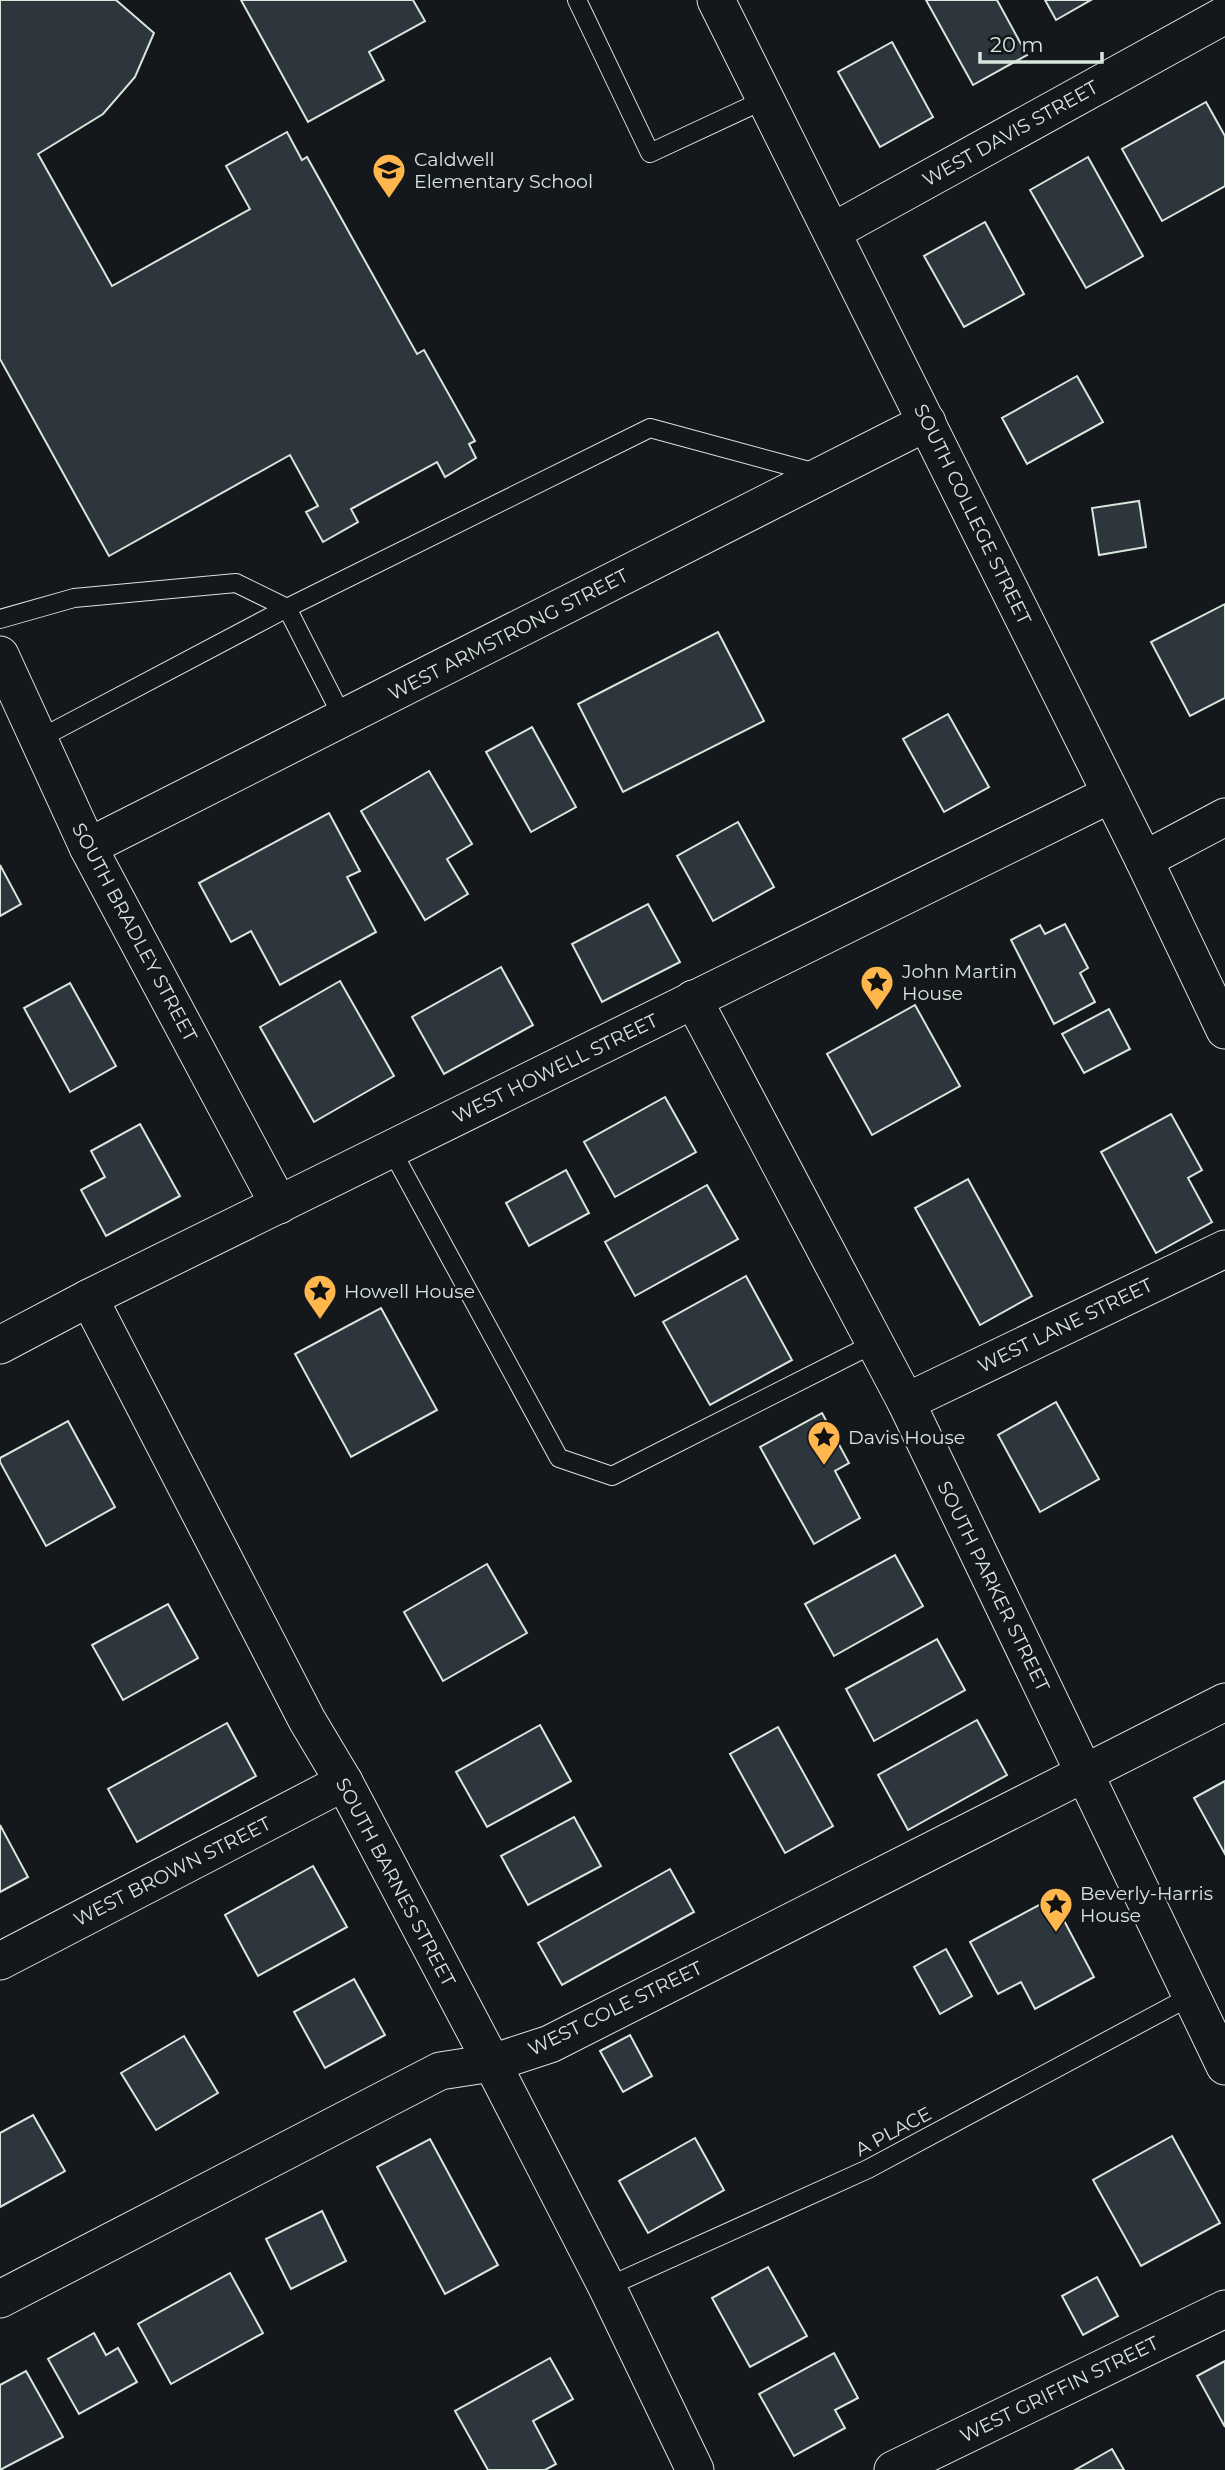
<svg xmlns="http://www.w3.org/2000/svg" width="1225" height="2470" viewBox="0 0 1225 2470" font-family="Montserrat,sans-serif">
<rect width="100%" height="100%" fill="#14181c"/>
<!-- building -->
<g fill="#2c363c" stroke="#d8e6dc" stroke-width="2">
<path d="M 0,0 L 116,0 L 154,33 L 135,77 L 103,114 L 38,154 L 112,286 L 250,209 L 226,166 L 287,132 L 302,160 L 307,157 L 417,354 L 424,350 L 475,441 L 469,444 L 476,458 L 445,477 L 437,462 L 351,509 L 358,522 L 323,542 L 306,512 L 318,506 L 290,455 L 109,556 L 0,359 Z"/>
<path d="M 241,0 L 413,0 L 425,21 L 369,52 L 384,80 L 308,122 Z"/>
<path d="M 926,0 L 997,0 L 1027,55 L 973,85 Z"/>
<path d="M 1045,0 L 1091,0 L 1056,20 Z"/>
<path d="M 892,42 L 933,117 L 880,147 L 838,72 Z"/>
<path d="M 1206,102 L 1225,136 L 1225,186 L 1162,221 L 1122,149 Z"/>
<path d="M 1088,157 L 1143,256 L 1086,288 L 1030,190 Z"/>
<path d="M 985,222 L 1024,294 L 964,327 L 924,256 Z"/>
<path d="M 1077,376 L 1103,422 L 1027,464 L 1002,418 Z"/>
<path d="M 1139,501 L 1146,547 L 1099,555 L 1092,508 Z"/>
<path d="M 1225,604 L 1225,698 L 1190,716 L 1151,642 Z"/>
<path d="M 718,632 L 764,721 L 623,792 L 578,704 Z"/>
<path d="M 948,714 L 989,787 L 944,812 L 903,739 Z"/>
<path d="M 532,727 L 576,807 L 531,832 L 486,752 Z"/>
<path d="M 429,771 L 472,844 L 447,859 L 468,894 L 425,920 L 361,811 Z"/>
<path d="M 329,813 L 360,871 L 347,877 L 376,932 L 280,985 L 251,931 L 231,942 L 199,883 Z"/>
<path d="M 738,822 L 774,887 L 713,921 L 677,856 Z"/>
<path d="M 0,865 L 21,904 L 0,916 Z"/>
<path d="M 648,904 L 680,962 L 602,1002 L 572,944 Z"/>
<path d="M 1065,924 L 1088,968 L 1080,973 L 1095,1002 L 1054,1024 L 1011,940 L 1040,925 L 1045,934 Z"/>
<path d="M 501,967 L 533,1025 L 444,1074 L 412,1017 Z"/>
<path d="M 340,981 L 394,1076 L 314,1122 L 260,1027 Z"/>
<path d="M 70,983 L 116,1066 L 70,1092 L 24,1008 Z"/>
<path d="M 915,1005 L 960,1086 L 872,1135 L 827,1054 Z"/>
<path d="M 1109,1009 L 1130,1049 L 1084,1073 L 1062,1034 Z"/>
<path d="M 665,1097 L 696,1152 L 615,1197 L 584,1142 Z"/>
<path d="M 1171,1114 L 1202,1170 L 1188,1178 L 1212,1222 L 1156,1253 L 1101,1152 Z"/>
<path d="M 140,1124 L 180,1196 L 106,1236 L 81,1190 L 105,1177 L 91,1151 Z"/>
<path d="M 566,1170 L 589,1213 L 529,1246 L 506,1203 Z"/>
<path d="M 968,1179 L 1032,1296 L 980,1325 L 915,1208 Z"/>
<path d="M 707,1185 L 738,1239 L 635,1296 L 605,1242 Z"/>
<path d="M 746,1276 L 792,1360 L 710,1405 L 663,1322 Z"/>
<path d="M 381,1308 L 437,1410 L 351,1457 L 295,1354 Z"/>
<path d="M 1056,1402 L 1099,1479 L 1040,1512 L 998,1435 Z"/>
<path d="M 822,1413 L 849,1463 L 835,1471 L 860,1518 L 814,1544 L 760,1447 Z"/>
<path d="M 68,1421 L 115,1507 L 46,1546 L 0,1462 L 0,1458 Z"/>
<path d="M 895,1555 L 923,1606 L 834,1656 L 805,1604 Z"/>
<path d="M 487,1564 L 527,1633 L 443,1681 L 404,1612 Z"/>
<path d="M 168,1604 L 198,1658 L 123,1700 L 92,1645 Z"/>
<path d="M 937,1639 L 965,1690 L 874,1741 L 846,1689 Z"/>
<path d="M 977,1720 L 1007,1775 L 908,1830 L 878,1775 Z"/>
<path d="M 227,1723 L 256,1776 L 137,1842 L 108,1789 Z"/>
<path d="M 540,1725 L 571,1781 L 487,1827 L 456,1772 Z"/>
<path d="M 778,1727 L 833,1826 L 785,1853 L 730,1754 Z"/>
<path d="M 1225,1781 L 1225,1854 L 1194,1798 Z"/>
<path d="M 574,1817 L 601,1866 L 528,1905 L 501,1856 Z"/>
<path d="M 0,1825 L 28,1877 L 0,1892 Z"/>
<path d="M 313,1866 L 347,1927 L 258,1976 L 225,1915 Z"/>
<path d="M 670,1869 L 694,1912 L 562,1985 L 538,1943 Z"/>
<path d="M 1052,1898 L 1094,1977 L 1035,2009 L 1021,1982 L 998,1994 L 970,1942 Z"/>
<path d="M 946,1949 L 972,1996 L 940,2014 L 914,1967 Z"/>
<path d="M 354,1979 L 385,2035 L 325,2068 L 294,2012 Z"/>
<path d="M 630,2035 L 652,2076 L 623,2092 L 600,2051 Z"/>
<path d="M 184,2036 L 218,2093 L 156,2130 L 121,2073 Z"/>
<path d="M 33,2115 L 65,2171 L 0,2207 L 0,2133 Z"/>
<path d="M 1172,2136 L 1220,2223 L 1141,2266 L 1093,2180 Z"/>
<path d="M 695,2138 L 724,2190 L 648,2233 L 619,2181 Z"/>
<path d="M 430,2139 L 498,2265 L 445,2294 L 377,2167 Z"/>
<path d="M 322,2211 L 346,2261 L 291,2289 L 266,2239 Z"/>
<path d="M 768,2267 L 807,2336 L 750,2367 L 712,2298 Z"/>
<path d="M 230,2273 L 263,2333 L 171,2384 L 138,2324 Z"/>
<path d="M 1097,2277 L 1118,2316 L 1083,2335 L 1062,2296 Z"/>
<path d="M 94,2333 L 106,2355 L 118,2348 L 137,2382 L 79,2414 L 48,2359 Z"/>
<path d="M 834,2353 L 858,2398 L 835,2410 L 845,2428 L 794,2456 L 759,2394 Z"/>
<path d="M 550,2358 L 573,2399 L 533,2421 L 556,2464 L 545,2470 L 488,2470 L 455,2411 Z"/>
<path d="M 1225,2361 L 1225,2427 L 1197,2376 Z"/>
<path d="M 26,2371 L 63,2437 L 0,2470 L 0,2385 Z"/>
<path d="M 1112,2449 L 1124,2470 L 1075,2470 Z"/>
</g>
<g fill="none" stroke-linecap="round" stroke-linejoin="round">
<defs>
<g id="service">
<path d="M 577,0 L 650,153 L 766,99"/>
<path d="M 0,619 L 74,598 L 236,583 L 287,608 L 343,718"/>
<path d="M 39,739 L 287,608 L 650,428 L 820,474"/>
<path d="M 391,1149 L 559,1458 L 612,1476 L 875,1343"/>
<path d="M 607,2287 L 868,2169 L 1191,1996"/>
</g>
<g id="minor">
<path d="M 716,0 L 1144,860 L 1225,1030"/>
<path d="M 832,232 L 1225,15"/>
<path d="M 0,655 L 88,847 L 279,1205"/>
<path d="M 88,847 L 927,422"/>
<path d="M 1144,860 L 1225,817"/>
<path d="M 693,999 L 906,1402 L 1225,2066"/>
<path d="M 89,1298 L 307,1720 L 344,1782 L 492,2063 L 607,2287 L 695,2470"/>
<path d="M 0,1345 L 89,1298 L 1111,794"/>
<path d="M 906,1402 L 1225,1249"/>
<path d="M 0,1961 L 344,1782"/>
<path d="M 0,2299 L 440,2071 L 492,2063 L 550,2044 L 1225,1702"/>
<path d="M 893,2470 L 1225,2309"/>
</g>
</defs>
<!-- service casing -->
<use href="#service" stroke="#d8e6dc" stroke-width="20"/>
<!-- minor casing -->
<use href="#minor" stroke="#d8e6dc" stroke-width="39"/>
<!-- service -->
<use href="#service" stroke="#14181c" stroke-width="18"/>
<!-- minor -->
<use href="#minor" stroke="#14181c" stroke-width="37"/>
</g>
<!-- icons -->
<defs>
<symbol id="school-pin" viewBox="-11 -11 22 30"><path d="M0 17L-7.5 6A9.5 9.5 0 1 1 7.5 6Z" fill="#ffb74d" stroke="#14181c"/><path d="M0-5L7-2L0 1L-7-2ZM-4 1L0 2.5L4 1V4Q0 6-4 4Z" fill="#111"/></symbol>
<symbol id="sight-pin" viewBox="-11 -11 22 30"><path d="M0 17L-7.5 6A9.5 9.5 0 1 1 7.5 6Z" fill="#ffb74d" stroke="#14181c"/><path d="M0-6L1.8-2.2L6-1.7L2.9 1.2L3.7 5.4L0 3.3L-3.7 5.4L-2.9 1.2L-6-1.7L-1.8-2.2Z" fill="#111"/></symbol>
</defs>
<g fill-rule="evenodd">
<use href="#school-pin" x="370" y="151" width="38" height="52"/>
<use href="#sight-pin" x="858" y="963" width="38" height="52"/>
<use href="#sight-pin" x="301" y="1272" width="38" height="52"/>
<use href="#sight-pin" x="805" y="1418" width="38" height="52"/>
<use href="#sight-pin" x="1037" y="1885" width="38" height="52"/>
</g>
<g text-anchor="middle" stroke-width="5" stroke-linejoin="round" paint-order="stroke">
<!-- street labels -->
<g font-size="19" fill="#d8e6dc" stroke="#14181c">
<text transform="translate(1010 133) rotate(-29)" y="7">WEST DAVIS STREET</text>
<text transform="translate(973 514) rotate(64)" y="7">SOUTH COLLEGE STREET</text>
<text transform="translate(508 634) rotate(-27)" y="7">WEST ARMSTRONG STREET</text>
<text transform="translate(135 932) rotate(62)" y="7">SOUTH BRADLEY STREET</text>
<text transform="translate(555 1068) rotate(-26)" y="7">WEST HOWELL STREET</text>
<text transform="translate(1065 1325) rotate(-26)" y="7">WEST LANE STREET</text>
<text transform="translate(994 1586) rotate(64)" y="7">SOUTH PARKER STREET</text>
<text transform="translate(172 1871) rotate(-27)" y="7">WEST BROWN STREET</text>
<text transform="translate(396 1882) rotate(62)" y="7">SOUTH BARNES STREET</text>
<text transform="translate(615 2008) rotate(-26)" y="7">WEST COLE STREET</text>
<text transform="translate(893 2131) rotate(-28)" y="7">A PLACE</text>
<text transform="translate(1059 2389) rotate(-26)" y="7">WEST GRIFFIN STREET</text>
</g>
<!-- poi labels -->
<g font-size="19" fill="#d8e6dc" stroke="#14181c" text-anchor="start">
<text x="414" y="166">Caldwell<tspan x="414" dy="22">Elementary School</tspan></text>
<text x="902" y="978">John Martin<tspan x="902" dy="22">House</tspan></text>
<text x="344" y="1298">Howell House</text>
<text x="848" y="1444">Davis House</text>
<text x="1080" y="1900">Beverly-Harris<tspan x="1080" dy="22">House</tspan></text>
</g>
</g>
<!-- scale -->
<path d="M980 52v10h122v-10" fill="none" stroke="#d8e6dc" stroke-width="3.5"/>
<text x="990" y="52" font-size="21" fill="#d8e6dc" stroke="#14181c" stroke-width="5" paint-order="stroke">20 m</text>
</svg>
